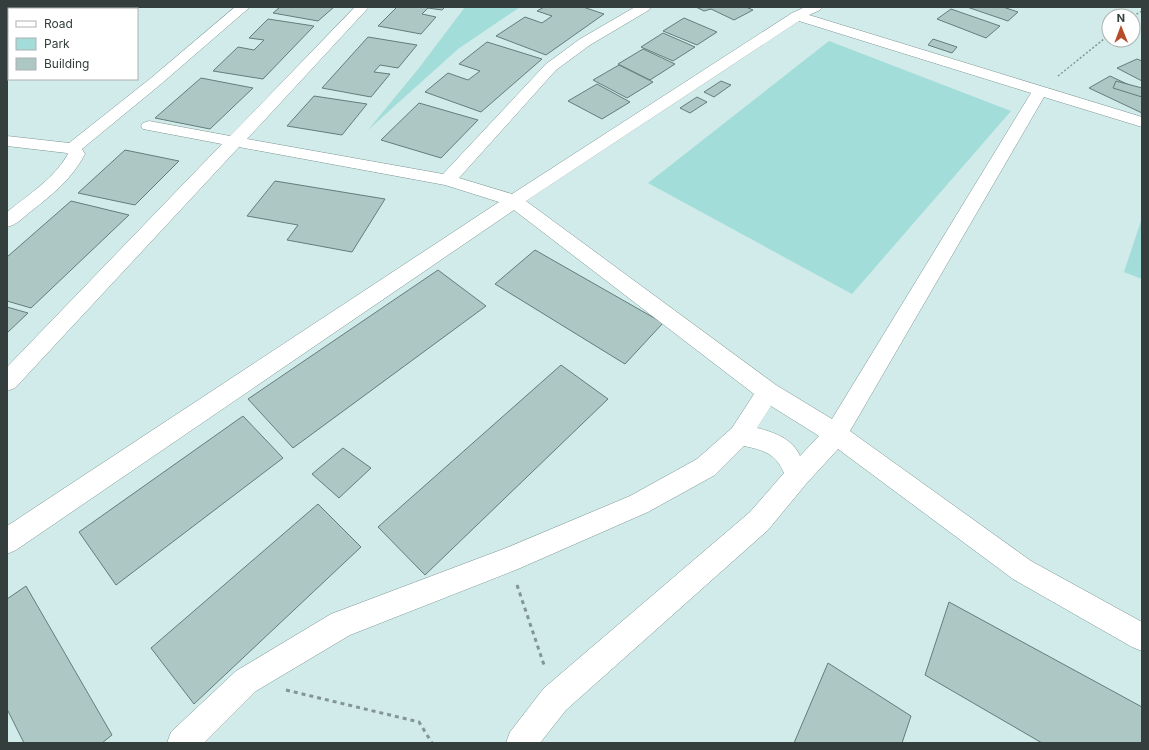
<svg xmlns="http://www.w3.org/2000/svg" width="1149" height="750" viewBox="0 0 1149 750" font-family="Inter,sans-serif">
<rect width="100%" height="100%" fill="#d0ebe9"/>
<!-- green -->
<g fill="#a2ddd9">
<path d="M 465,7 L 520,7 L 458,49 L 368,130 L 419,68 Z"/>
<path d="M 829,41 L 1011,111 L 852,294 L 648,183 Z"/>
<path d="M 1142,218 L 1142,279 L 1124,272 Z"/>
</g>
<!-- building -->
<g fill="#acc7c4" stroke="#647d7b">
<path d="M 280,7 L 334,7 L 318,21 L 273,13 Z"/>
<path d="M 397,7 L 445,7 L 442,10 L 428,8 L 422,14 L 436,17 L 421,34 L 378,26 Z"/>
<path d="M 544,7 L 583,7 L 604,14 L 546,55 L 496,36 L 525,17 L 542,23 L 552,16 L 537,11 Z"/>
<path d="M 696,7 L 746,7 L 753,10 L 734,20 L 711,9 L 704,11 Z"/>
<path d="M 967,7 L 1003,7 L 1018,12 L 1008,21 Z"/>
<path d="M 951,9 L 1000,26 L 986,38 L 937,19 Z"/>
<path d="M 684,18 L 717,32 L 697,45 L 663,31 Z"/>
<path d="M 268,19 L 314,26 L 263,79 L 213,71 L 238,47 L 254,50 L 264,40 L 249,38 Z"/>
<path d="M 663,33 L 695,47 L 673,61 L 641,47 Z"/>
<path d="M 368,37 L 417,45 L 398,68 L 380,65 L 374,72 L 390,74 L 371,97 L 322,88 Z"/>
<path d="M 933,39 L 957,47 L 952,53 L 928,45 Z"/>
<path d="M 487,42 L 542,59 L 481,112 L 425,92 L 448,73 L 468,80 L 480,71 L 459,64 Z"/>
<path d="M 643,49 L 675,64 L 650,80 L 618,64 Z"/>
<path d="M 1137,59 L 1142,61 L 1142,81 L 1117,68 Z"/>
<path d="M 619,65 L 653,82 L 627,98 L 593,80 Z"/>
<path d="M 1110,76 L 1142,91 L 1142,113 L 1089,88 Z"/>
<path d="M 201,78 L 253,88 L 210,129 L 155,118 Z"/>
<path d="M 721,81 L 731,85 L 714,97 L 704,92 Z"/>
<path d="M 1116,81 L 1142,88 L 1142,97 L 1113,88 Z"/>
<path d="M 597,84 L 630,102 L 602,119 L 568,101 Z"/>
<path d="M 314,96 L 367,104 L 342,135 L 287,126 Z"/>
<path d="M 697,97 L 707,102 L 690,113 L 680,108 Z"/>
<path d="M 419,103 L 478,120 L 441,158 L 381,140 Z"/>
<path d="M 125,150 L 179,161 L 135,205 L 78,193 Z"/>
<path d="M 275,181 L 385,199 L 352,252 L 287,240 L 298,225 L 247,216 Z"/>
<path d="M 71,201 L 129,215 L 31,308 L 7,301 L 7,257 Z"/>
<path d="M 535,250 L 663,323 L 625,364 L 495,284 Z"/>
<path d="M 438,270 L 486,306 L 293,448 L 248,399 Z"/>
<path d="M 7,307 L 28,313 L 7,333 Z"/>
<path d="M 561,365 L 608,399 L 425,575 L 378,527 Z"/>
<path d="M 243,416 L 283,458 L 116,585 L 79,532 Z"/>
<path d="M 343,448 L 371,468 L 339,498 L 312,474 Z"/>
<path d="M 318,504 L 361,547 L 194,704 L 151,648 Z"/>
<path d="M 26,586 L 112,735 L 102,743 L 24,743 L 7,709 L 7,599 Z"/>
<path d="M 949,602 L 1142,707 L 1142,743 L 1042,743 L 925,675 Z"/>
<path d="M 828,663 L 911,716 L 902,743 L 794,743 Z"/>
</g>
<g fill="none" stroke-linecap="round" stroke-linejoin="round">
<defs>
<g id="street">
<path d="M 235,7 L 250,7 L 161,84 L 82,149 L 85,154 C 72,179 52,195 30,212 C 23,218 16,225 7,227 L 7,212 C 29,194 54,179 68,154 L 67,153 L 7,146 L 7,136 L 69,143 L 151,78 Z"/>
<path d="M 355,7 L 369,7 L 247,139 L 443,174 L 546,64 L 580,39 L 635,7 L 651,7 L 649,10 L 590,45 L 556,70 L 459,178 L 512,194 L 792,13 L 805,7 L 822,7 L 820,10 L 809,15 L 1142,117 L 1142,127 L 1044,97 L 850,431 L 1031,561 L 1142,622 L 1142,651 L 1132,647 L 1013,579 L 838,449 L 806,484 L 768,530 L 566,710 L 540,743 L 506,743 L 510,732 L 544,688 L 750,512 L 784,473 C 776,454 764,450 744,446 L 715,475 L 648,512 L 518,569 L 350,635 L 256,691 L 204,743 L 167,743 L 171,732 L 236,671 L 331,614 L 506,548 L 630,496 L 697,459 L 732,428 L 754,394 L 514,210 L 16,550 L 7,554 L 7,526 L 499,202 L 445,185 L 239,147 L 15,388 L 7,391 L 7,367 L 222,144 L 143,129 L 141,126 L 143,123 L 149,121 L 230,136 ZM 799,21 L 1031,93 L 832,419 L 776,385 L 526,201 ZM 771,406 L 819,436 L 800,456 C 793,439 774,432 757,428 Z"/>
</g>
</defs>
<!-- street casing -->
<use href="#street" stroke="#7d9694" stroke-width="1"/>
<!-- path-far1 -->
<g stroke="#839694" stroke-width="1.5" stroke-dasharray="2 2" stroke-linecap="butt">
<path d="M 1133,16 L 1142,11"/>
<path d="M 1058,76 L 1109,35"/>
</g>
<!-- path -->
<g stroke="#839694" stroke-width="3" stroke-dasharray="4 4" stroke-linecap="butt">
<path d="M 517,585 L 545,668"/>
<path d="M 286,690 L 419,722 L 432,743"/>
</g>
<!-- street -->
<use href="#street" fill="#fff" fill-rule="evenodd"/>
</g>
<!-- border -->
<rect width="1149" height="750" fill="none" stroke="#333e3d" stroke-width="16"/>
<!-- legend -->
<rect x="8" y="8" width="130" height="72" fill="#ffffff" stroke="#adb2b1"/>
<rect x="16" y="21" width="20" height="6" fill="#ffffff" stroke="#adb2b1"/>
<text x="44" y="28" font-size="12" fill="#333e3d">Road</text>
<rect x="16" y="38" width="20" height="12" fill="#a2ddd9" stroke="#adb2b1"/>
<text x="44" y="48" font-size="12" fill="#333e3d">Park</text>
<rect x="16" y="58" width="20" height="12" fill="#acc7c4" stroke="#adb2b1"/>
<text x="44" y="68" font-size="12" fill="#333e3d">Building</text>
<!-- north arrow -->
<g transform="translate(1121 28) rotate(359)"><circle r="19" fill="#ffffff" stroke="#adb2b1"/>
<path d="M0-3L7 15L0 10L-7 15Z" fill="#b54e28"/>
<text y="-6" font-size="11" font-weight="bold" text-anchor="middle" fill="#333e3d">N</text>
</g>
</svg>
